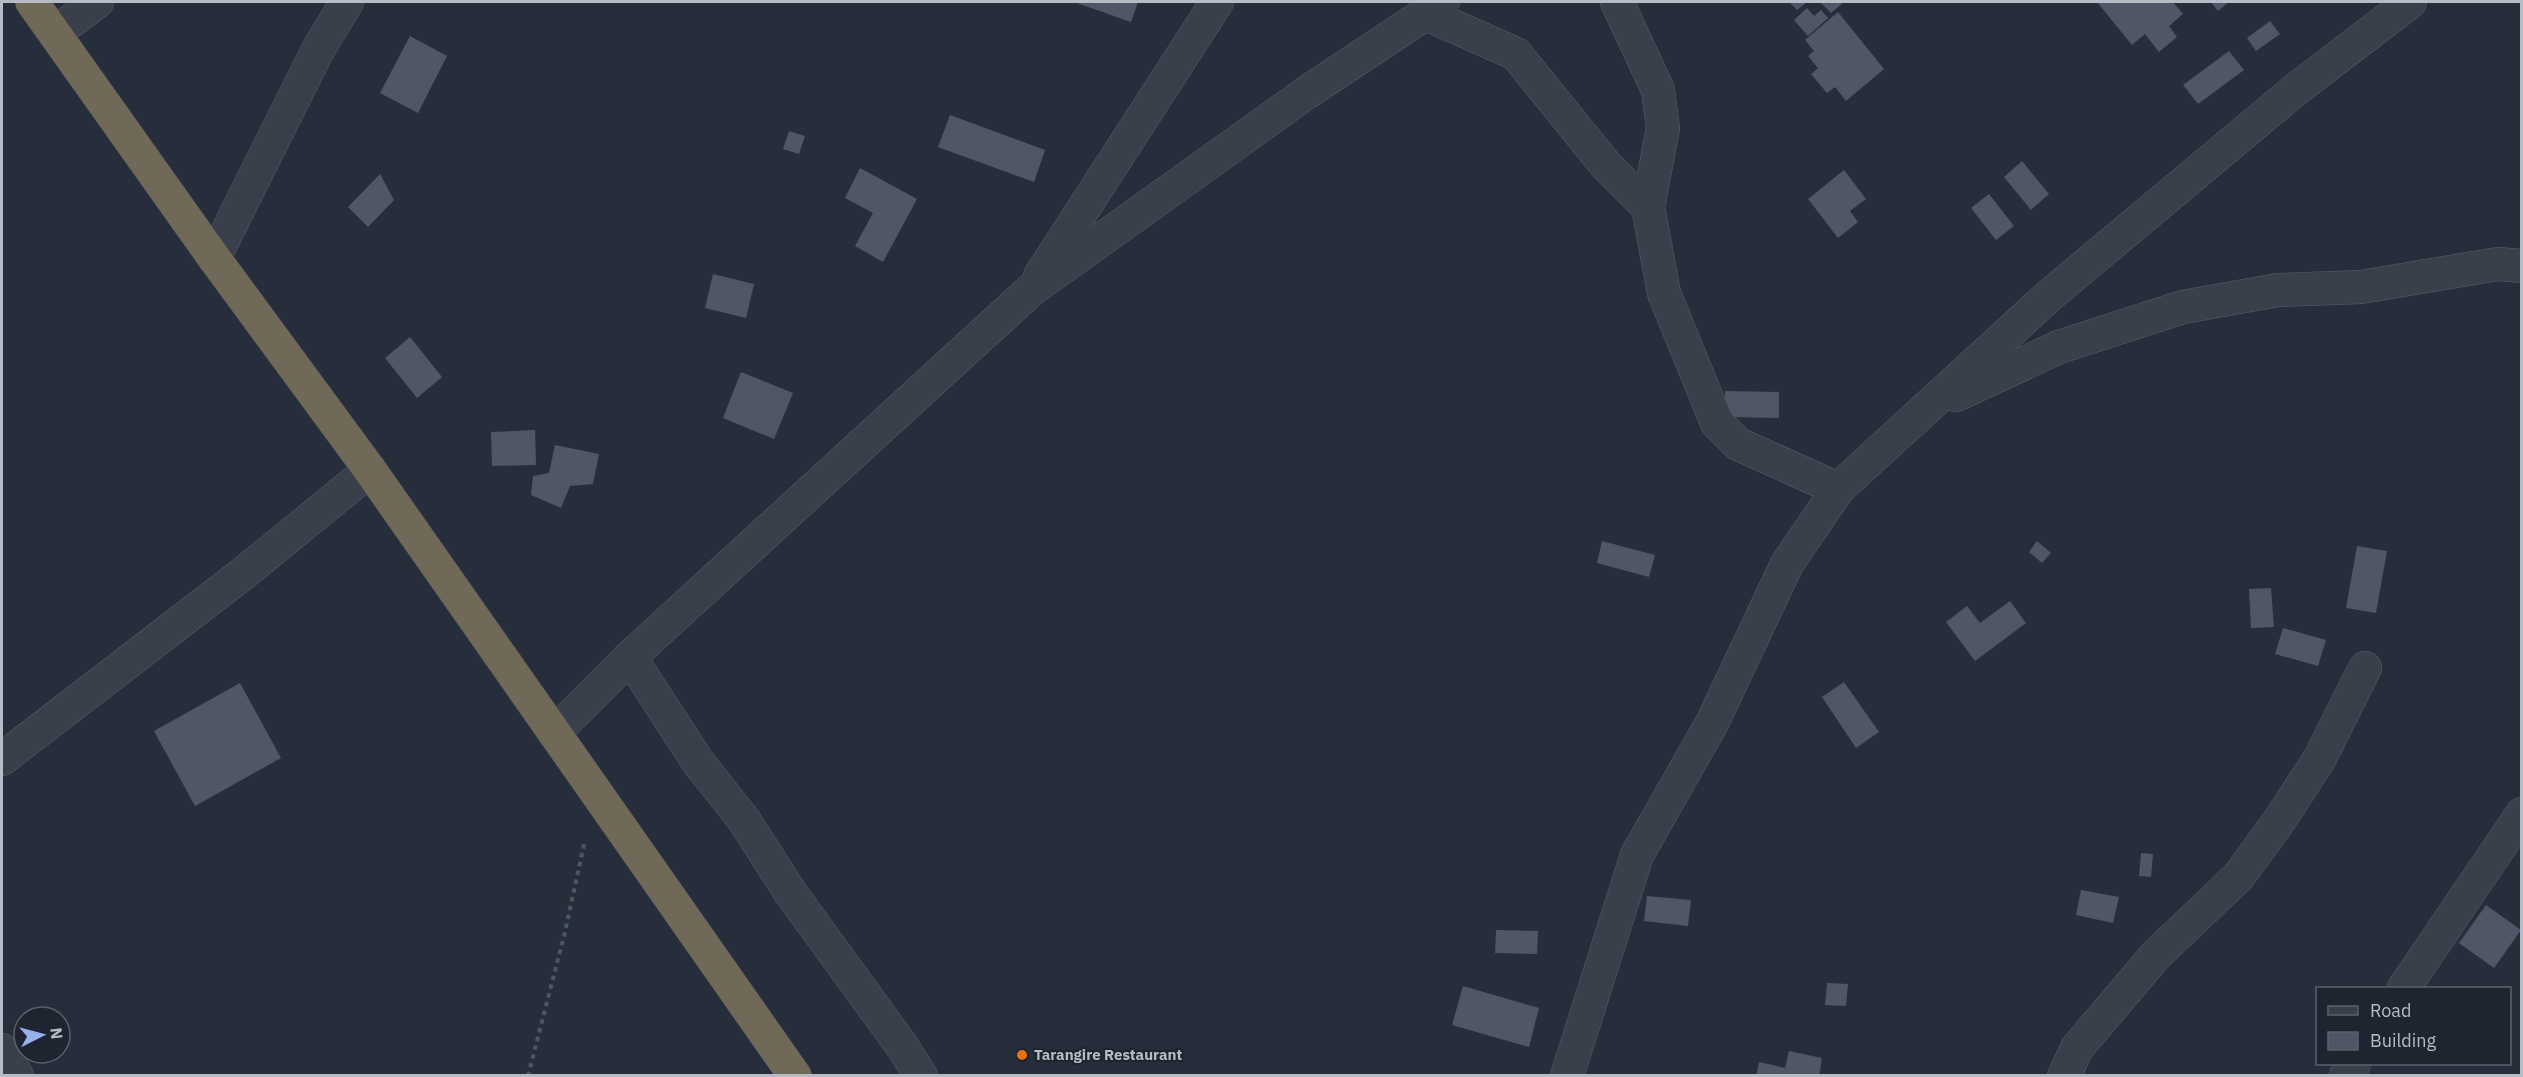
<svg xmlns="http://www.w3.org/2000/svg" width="2523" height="1077" viewBox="0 0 2523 1077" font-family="'IBM Plex Sans',sans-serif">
<rect width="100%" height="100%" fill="#272e3b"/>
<!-- building -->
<g fill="#505665">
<path d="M 1074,2 L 1138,2 L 1131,22 Z"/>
<path d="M 1789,2 L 1807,2 L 1797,10 Z"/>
<path d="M 1820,2 L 1844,2 L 1831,13 Z"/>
<path d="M 2097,2 L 2173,2 L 2183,14 L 2169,26 L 2177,37 L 2159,52 L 2145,34 L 2132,45 Z"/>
<path d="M 2211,2 L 2229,2 L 2218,11 Z"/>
<path d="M 1807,8 L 1814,16 L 1821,10 L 1828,18 L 1808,36 L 1794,20 Z"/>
<path d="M 1838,12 L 1884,69 L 1846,101 L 1835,87 L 1827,93 L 1811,74 L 1818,68 L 1808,56 L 1814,51 L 1805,40 Z"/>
<path d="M 2270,21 L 2280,34 L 2256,51 L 2247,38 Z"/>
<path d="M 410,36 L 447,56 L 418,113 L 380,93 Z"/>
<path d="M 2229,51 L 2244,70 L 2198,104 L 2183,85 Z"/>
<path d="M 950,115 L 1045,150 L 1034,182 L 938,147 Z"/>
<path d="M 789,131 L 805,136 L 799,154 L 783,149 Z"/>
<path d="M 2022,161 L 2049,194 L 2031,210 L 2004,177 Z"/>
<path d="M 860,168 L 917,199 L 883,262 L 855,246 L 873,213 L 845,198 Z"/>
<path d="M 1844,170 L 1866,199 L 1850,211 L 1858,222 L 1838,238 L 1808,199 Z"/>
<path d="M 380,174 L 394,200 L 368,227 L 348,207 Z"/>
<path d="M 1989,194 L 2014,226 L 1996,240 L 1971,208 Z"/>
<path d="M 713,274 L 754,284 L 746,318 L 705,308 Z"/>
<path d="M 410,337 L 442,377 L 417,398 L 385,358 Z"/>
<path d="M 741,372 L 793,393 L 774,439 L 723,418 Z"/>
<path d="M 1725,391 L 1779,392 L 1779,418 L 1725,417 Z"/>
<path d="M 535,430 L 536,465 L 492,466 L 491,432 Z"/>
<path d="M 555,445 L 599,454 L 593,484 L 570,486 L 561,508 L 531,495 L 533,476 L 549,473 Z"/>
<path d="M 1602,541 L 1655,555 L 1649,577 L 1597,563 Z"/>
<path d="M 2037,541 L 2051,553 L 2042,563 L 2029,552 Z"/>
<path d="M 2357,546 L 2387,551 L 2376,613 L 2346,608 Z"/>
<path d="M 2271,588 L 2274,627 L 2251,628 L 2249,589 Z"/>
<path d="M 2010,601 L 2026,623 L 1975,661 L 1946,622 L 1967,606 L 1980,623 Z"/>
<path d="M 2283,628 L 2326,640 L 2318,666 L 2275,654 Z"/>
<path d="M 1844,682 L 1879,732 L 1856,748 L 1822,697 Z"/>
<path d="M 240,683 L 281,758 L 195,806 L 154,731 Z"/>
<path d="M 2141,853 L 2153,854 L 2151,877 L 2139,876 Z"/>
<path d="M 2081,890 L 2119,897 L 2113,923 L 2076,915 Z"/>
<path d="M 1647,896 L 1691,900 L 1688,926 L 1644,921 Z"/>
<path d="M 2486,905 L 2521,930 L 2494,968 L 2459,943 Z"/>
<path d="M 1496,930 L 1538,931 L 1537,954 L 1495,953 Z"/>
<path d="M 1827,983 L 1848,984 L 1846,1006 L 1825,1005 Z"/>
<path d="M 1463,986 L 1539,1008 L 1529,1047 L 1452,1025 Z"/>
<path d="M 1789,1051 L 1822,1058 L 1819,1076 L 1756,1076 L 1759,1062 L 1785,1068 Z"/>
</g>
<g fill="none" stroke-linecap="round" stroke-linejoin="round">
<defs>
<g id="minor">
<path d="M 1617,2 L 1658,90 L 1663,128 L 1648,207 L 1664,293 L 1717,423 L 1738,444 L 1838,489"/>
<path d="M 1426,14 L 1516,54 L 1605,164 L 1648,207"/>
<path d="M 55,33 L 97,2"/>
<path d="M 214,258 L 320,46 L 347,2"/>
<path d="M 1040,276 L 1217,2"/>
<path d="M 1956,395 L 2059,347 L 2183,307 L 2278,290 L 2361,287 L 2498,264 L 2522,266"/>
<path d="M 630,657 L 698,762 L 744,820 L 790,892 L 902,1046 L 921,1076"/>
<path d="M 554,733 L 630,657 L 1031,290 L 1306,93 L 1443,2"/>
<path d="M 2,759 L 245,572 L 370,470"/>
<path d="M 2404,988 L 2522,814"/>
<path d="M 2,1050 L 17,1076"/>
<path d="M 1567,1076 L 1637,855 L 1712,723 L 1787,564 L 1838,489 L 2050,295 L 2295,90 L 2410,2"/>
<path d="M 2064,1076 L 2077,1048 L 2156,955 L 2238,877 L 2279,821 L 2320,758 L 2365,668"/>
<path d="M 2346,1076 L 2354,1064"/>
</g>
<path id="highway" d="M 32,2 L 214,258 L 370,470 L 795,1076"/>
</defs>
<!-- minor casing -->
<use href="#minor" stroke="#585e69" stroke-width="34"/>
<!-- highway casing -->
<use href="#highway" stroke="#454b56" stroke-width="34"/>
<!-- path -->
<path stroke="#4b595d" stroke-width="4" stroke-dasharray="4.5 4.5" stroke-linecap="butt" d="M 528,1076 L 565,932 L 585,840"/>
<!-- minor -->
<use href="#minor" stroke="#3a404b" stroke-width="33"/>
<!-- highway -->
<use href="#highway" stroke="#706958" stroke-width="33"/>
</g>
<!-- markers -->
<circle fill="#e8710a" stroke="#1f2530" stroke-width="2" cx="1022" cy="1055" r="6"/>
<g text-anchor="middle" stroke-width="4.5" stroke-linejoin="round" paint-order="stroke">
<!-- poi labels -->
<g font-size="15" font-weight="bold" fill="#b6bbc6" stroke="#1f2530" text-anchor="start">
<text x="1034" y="1060">Tarangire Restaurant</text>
</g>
</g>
<!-- border -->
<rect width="2523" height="1077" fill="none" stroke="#b6bbc6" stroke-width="6"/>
<!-- legend -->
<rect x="2316" y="987" width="195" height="78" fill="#1f2530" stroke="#5b616c" stroke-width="1.5"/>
<rect x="2328" y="1006" width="30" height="9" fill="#3a404b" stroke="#5b616c" stroke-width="1.5"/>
<text x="2370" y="1017" font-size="18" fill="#b6bbc6">Road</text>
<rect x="2328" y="1032" width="30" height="18" fill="#505665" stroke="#5b616c" stroke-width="1.5"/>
<text x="2370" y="1047" font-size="18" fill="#b6bbc6">Building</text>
<!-- north arrow -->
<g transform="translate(42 1035) rotate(84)"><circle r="28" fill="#1f2530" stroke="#5b616c" stroke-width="1.5"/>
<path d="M0-4.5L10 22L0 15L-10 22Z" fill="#96b0eb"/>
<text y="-9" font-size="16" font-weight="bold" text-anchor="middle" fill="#b6bbc6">N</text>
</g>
</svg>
